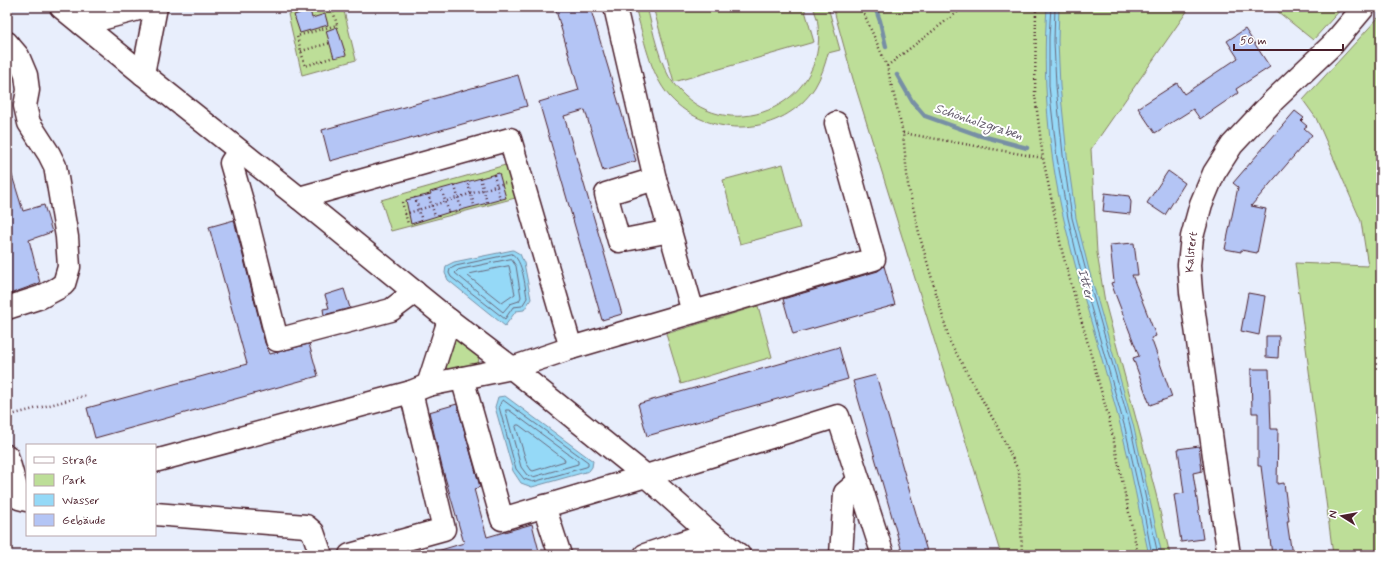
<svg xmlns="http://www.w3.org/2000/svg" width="1388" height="562" viewBox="0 0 1388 562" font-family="Mynerve,sans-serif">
<rect width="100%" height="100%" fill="#e8eefc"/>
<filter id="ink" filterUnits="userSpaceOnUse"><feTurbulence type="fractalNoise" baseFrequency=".025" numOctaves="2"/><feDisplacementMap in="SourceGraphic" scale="8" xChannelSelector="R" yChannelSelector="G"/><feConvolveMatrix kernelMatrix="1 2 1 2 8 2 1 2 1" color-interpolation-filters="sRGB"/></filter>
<g filter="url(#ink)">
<!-- green -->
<g fill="#bdde98" stroke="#847e62">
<path d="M 317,7 L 343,7 L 356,60 L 302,75 L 288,14 Z"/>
<path d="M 635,7 L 647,7 C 653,30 659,65 674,84 C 724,150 828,107 818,25 C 818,19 815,13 813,7 L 828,7 L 840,50 L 828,53 C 825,65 821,77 815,87 C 783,137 709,140 670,97 C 649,73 644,37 635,7 Z"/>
<path d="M 653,7 L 804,7 L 814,42 L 674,82 Z"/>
<path d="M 833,7 L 1190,7 L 1091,149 L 1097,253 L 1105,302 L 1156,494 L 1170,555 L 1001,555 L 853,79 Z"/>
<path d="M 1272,7 L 1343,7 L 1313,40 Z"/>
<path d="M 1381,16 L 1381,555 L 1333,555 L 1295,263 L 1368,266 L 1361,221 L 1316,118 L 1303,100 L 1378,18 Z"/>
<path d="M 509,164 L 519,197 L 391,231 L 381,200 Z"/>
<path d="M 783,164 L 800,228 L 740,244 L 723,180 Z"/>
<path d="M 758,306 L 772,357 L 681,384 L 666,334 Z"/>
<path d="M 457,336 L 479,357 L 478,364 C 469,369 452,375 444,366 L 448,340 Z"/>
</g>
<!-- water -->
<g fill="#95d9f7" stroke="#778fa5">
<path d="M 1047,7 L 1059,7 L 1058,41 L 1060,86 L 1067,155 L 1076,218 L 1089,270 L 1133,424 L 1162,555 L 1149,555 C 1139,513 1132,470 1121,428 C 1103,358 1080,290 1064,220 C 1048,151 1042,78 1047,7 Z"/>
<path d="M 513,250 L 520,254 L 524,263 L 531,299 L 524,310 L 516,311 L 505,326 L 448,280 L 445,273 L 446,266 L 454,262 Z"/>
<path d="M 505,396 L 593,461 L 592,467 L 589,471 L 532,487 L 521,483 L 513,471 L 495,407 L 498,397 Z"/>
</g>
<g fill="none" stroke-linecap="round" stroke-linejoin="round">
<!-- shore -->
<g stroke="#68697d" stroke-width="1">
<path d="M 1051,7 L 1049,37 L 1049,86 L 1057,158 L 1068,218 L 1081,272 L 1125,428 L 1142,503 L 1152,555"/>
<path d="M 1055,7 L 1054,41 L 1056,86 L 1063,155 L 1072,218 L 1086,271 L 1130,425 L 1158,555"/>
<path d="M 512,254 C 523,260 525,286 527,298 L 522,306 L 513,307 L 505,319 L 451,277 L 449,273 L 450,269 L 456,266 Z"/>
<path d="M 511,259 L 516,266 L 521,297 L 519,301 L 510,304 L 503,312 L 455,273 L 458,270 Z"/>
<path d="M 509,266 L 515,294 L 502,303 L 468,276 L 470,274 Z"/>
<path d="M 503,400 L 588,462 L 588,466 L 586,467 L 533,482 L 524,479 L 516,469 L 499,407 L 501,402 Z"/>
<path d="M 506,410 L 509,410 L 578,461 L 578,464 L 533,477 L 527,475 L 521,467 L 506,412 Z"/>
<path d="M 517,425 L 519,425 L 564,459 L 565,461 L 533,471 L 531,470 L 527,464 L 516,427 Z"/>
</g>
<!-- stream -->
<g stroke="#778fa5" stroke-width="4.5">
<path d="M 875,7 L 880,21 L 886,47"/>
<path d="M 897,75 L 912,101 L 925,116 L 978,135 L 1027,148"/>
</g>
</g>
<!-- building -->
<g fill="#b4c5f5" stroke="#4a1f2b">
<path d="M 555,7 L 590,7 L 636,161 L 603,171 L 585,110 L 564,116 L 622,314 L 602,320 L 539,102 L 579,90 Z"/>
<path d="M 310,10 L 312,18 L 325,14 L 328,25 L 300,33 L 294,15 Z"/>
<path d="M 337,27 L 346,55 L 334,58 L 326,31 Z"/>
<path d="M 1245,29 L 1270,67 L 1236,89 L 1238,93 L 1200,119 L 1193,109 L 1155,133 L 1138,108 L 1177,83 L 1184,94 L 1238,58 L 1227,41 Z"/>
<path d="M 518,75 L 527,106 L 330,161 L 322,130 Z"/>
<path d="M 1295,111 L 1304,118 L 1301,121 L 1307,126 L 1304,128 L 1312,135 L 1251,206 L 1266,209 L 1257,253 L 1241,250 L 1241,252 L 1225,249 L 1238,187 L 1233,183 Z"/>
<path d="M 7,169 L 10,169 L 23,211 L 44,205 L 52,232 L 29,240 L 40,283 L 7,295 Z"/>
<path d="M 1168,171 L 1185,183 L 1165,215 L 1147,203 Z"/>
<path d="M 499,173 L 506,198 L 450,213 L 450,212 L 411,224 L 406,200 L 431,194 L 430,192 Z"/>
<path d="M 1105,193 L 1129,196 L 1131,202 L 1130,214 L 1103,211 Z"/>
<path d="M 234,220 L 265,343 L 270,354 L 309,344 L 318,376 L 95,438 L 87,408 L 247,364 L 209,227 Z"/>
<path d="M 1134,243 L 1138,275 L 1132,275 L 1156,336 L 1151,338 L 1172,397 L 1150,405 L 1133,358 L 1139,356 L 1111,283 L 1114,282 L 1110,245 Z"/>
<path d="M 884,266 L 895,305 L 793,334 L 783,299 L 878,271 Z"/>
<path d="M 344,289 L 350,308 L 324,315 L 323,309 L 329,308 L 325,295 Z"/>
<path d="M 1248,293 L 1265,296 L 1259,335 L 1241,331 Z"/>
<path d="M 1266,336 L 1279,336 L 1278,358 L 1266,357 Z"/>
<path d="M 839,347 L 848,379 L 647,436 L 638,404 Z"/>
<path d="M 1251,369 L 1269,369 L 1271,429 L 1278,429 L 1277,484 L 1284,483 L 1289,521 L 1287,521 L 1292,555 L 1272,555 L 1261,466 L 1258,466 L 1258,413 L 1252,413 Z"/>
<path d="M 876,375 L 928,555 L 903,555 L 853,381 Z"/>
<path d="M 457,404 L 480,487 L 474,489 L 487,537 L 532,524 L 540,555 L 434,555 L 434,552 L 464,543 L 442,467 L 429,412 Z"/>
<path d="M 1199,446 L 1202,471 L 1193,473 L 1203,539 L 1181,542 L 1174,495 L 1184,493 L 1178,449 Z"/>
</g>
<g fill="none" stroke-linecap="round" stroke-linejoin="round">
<defs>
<g id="minor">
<path d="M 61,7 L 143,74 L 299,198 L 449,320 L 512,368 L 646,476 L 710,533 L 739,555"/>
<path d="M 615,7 L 655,179 L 693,312"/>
<path d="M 82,24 L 146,7"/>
<path d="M 7,43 L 18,56 L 26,75 L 28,90 L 25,106 L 29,123 L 49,154 L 55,166 L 67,237 L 69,267 L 64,284 L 58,288 L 41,297 L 7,308"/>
<path d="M 143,74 L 156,7"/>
<path d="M 239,151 L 231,163 L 244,208 L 277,340 L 391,310 L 415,292"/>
<path d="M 655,179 L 606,194 L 619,241 L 670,231"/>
<path d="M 299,198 L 510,139 L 571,348"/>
<path d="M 462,378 L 502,519 L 646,476 L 838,416 L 859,481"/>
<path d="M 428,385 L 449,320"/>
<path d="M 7,456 L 19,498 L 27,500"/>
<path d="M 155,461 L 411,392 L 428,385 L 512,368 L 571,348 L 874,259 L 836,123"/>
<path d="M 544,506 L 560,555"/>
<path d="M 155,514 L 306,526 L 313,532 L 321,555"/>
<path d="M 350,555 L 444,529 L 411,392"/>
<path d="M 645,555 L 710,533 L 704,550 L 703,555"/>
<path d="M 841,555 L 845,493 L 859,481 L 883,555"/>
<path id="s1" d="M 1229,555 L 1217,477 L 1191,292 L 1189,265 L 1192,237 L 1201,204 L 1214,173 L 1232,145 L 1274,100 L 1332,45 L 1364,7"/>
</g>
</defs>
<!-- minor casing -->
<use href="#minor" stroke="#4a1f2b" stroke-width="25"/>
<!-- path -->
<g stroke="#4a1f2b" stroke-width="2.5" stroke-dasharray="1 3" stroke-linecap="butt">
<path d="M 311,7 L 312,13 L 332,7 L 337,25 L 297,36 L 305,66 L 334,57"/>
<path d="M 861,7 L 887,66 L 903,133 L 908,185 L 920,237 L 950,342 L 997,426 L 1019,472 L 1022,555"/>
<path d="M 1036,7 L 1035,95 L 1043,158 L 1062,251 L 1109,419 L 1138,555"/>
<path d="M 301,51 L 330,43"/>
<path d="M 887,66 L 964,7"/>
<path d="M 903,133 L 1043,158"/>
<path d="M 494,175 L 500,199"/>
<path d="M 480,178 L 487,202"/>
<path d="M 468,184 L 474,205"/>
<path d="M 455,186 L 461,209"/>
<path d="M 442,191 L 449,213"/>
<path d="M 428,194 L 435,216"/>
<path d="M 415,197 L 422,221"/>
<path d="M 402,202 L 408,224"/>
<path d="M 405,214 L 505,183"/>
<path d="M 7,416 L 88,395"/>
</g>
<!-- minor -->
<use href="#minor" stroke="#fff" stroke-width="22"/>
</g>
</g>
<g text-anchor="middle" stroke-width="4" stroke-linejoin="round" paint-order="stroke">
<!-- street labels -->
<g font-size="12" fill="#4a1f2b" stroke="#fff">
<text dy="4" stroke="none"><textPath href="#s1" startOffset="306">Kalstert</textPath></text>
</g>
<!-- water labels -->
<g font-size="13" font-style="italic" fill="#605768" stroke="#fff">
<text transform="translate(979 121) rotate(18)" y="5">Schönholzgraben</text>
<text transform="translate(1087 284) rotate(75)" y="5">Itter</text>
</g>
</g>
<!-- margin -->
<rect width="1388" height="562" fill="none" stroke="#fff" stroke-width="24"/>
<rect x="12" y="12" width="1364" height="538" fill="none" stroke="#4a1f2b" stroke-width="1.5" filter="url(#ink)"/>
<!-- legend -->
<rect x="26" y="444" width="130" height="92" fill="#ffffff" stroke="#b7a5aa"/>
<rect x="34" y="457" width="20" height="6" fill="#ffffff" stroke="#b7a5aa"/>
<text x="62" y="464" font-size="12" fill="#4a1f2b">Straße</text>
<rect x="34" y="474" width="20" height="12" fill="#bdde98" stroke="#b7a5aa"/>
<text x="62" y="484" font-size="12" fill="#4a1f2b">Park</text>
<rect x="34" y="494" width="20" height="12" fill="#95d9f7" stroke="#b7a5aa"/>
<text x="62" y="504" font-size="12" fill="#4a1f2b">Wasser</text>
<rect x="34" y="514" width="20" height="12" fill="#b4c5f5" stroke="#b7a5aa"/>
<text x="62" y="524" font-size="12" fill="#4a1f2b">Gebäude</text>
<!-- north arrow -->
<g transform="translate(1342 516) rotate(281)" stroke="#ffffff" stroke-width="3" paint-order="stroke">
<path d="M0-3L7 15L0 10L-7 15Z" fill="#4a1f2b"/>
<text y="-6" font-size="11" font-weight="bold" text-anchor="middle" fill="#4a1f2b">N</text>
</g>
<!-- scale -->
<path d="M1234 44v6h109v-6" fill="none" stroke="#4a1f2b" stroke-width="2"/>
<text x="1240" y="44" font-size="12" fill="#4a1f2b" stroke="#ffffff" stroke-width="3" paint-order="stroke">50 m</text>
</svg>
